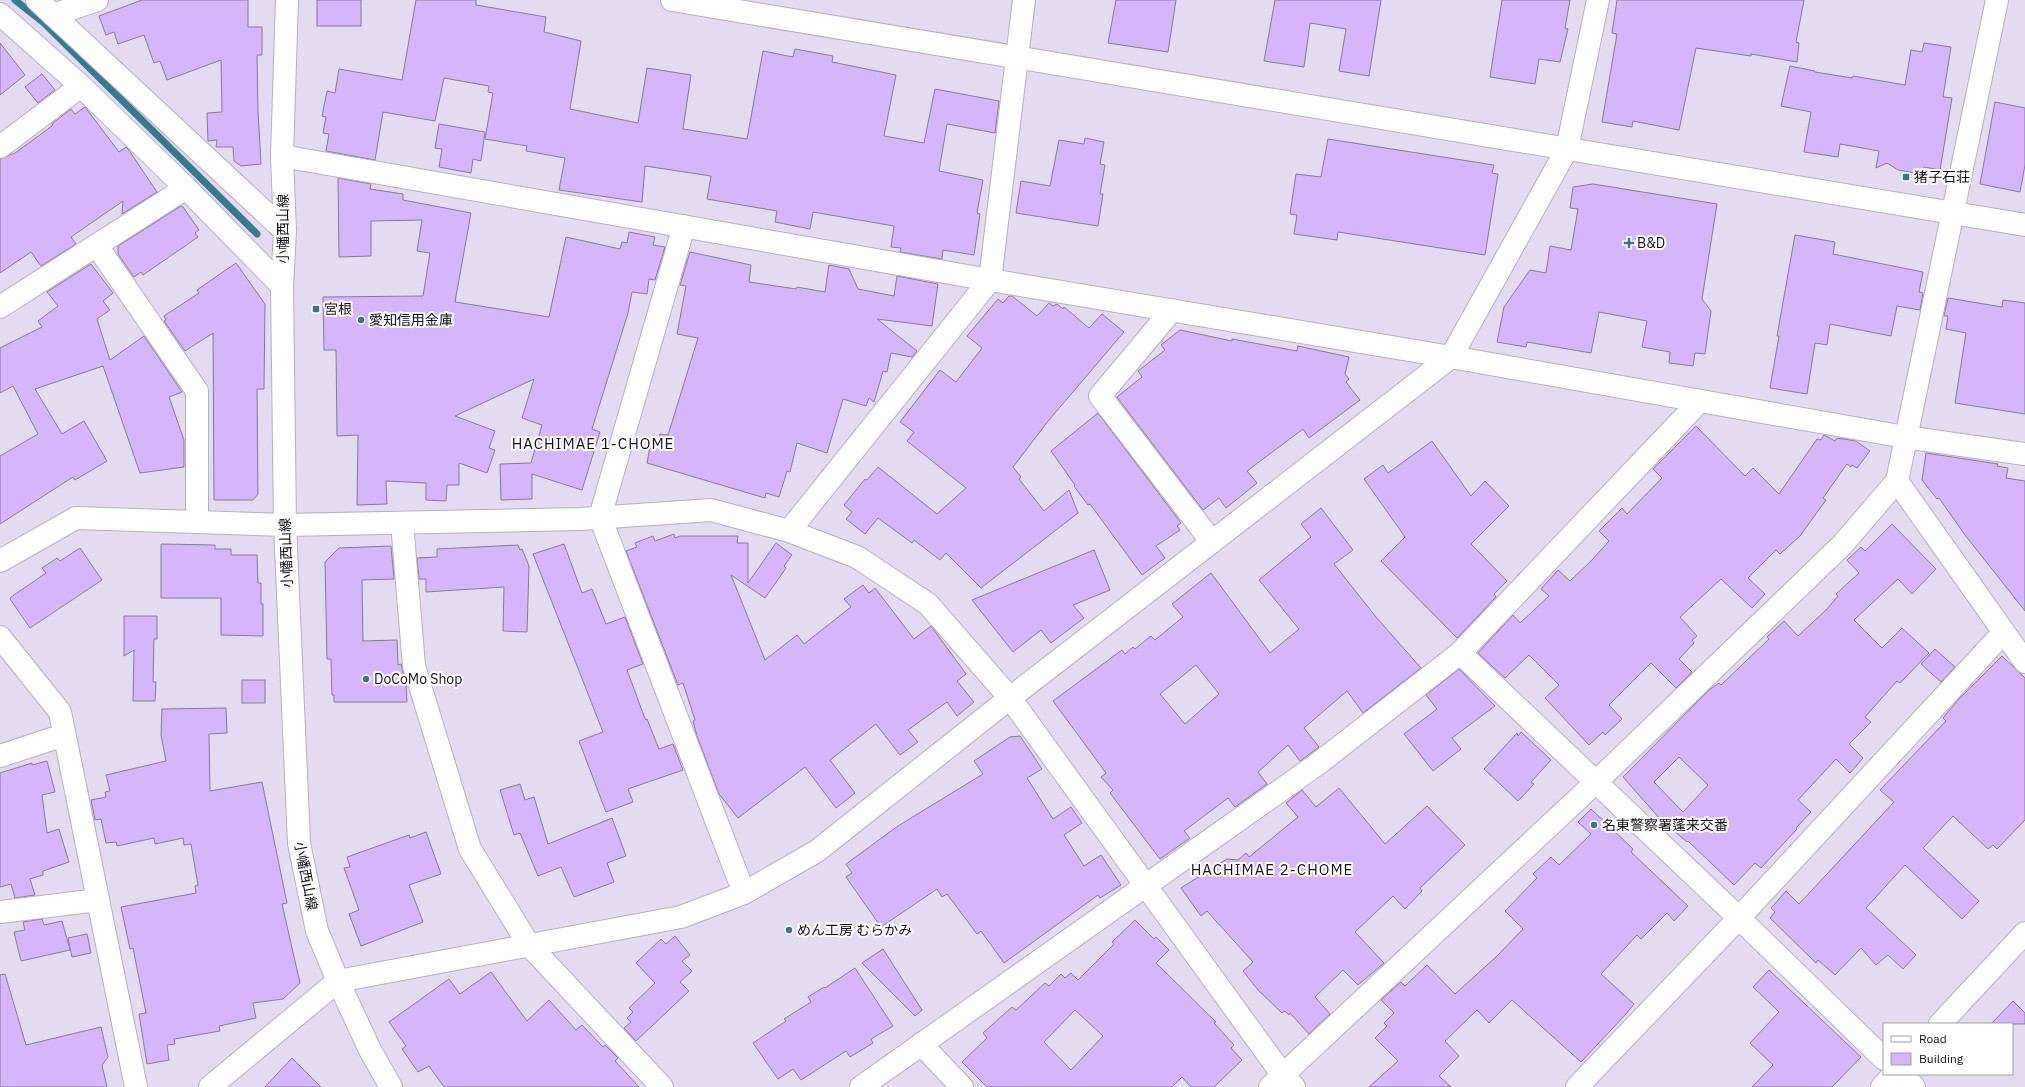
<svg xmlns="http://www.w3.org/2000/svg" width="2025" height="1087" viewBox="0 0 2025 1087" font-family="'IBM Plex Sans','Noto Sans JP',sans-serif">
<rect width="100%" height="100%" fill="#e4daf1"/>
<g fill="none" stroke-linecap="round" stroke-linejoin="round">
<!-- stream -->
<path stroke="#347a92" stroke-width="7" d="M 15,0 L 44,23 L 257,234"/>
</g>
<!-- building -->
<g fill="#d6b5fc" stroke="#847b90" fill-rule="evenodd">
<path d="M 142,0 L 248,0 L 248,27 L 262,27 L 262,55 L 257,55 L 258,111 L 261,164 L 241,166 L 234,161 L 233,147 L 216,147 L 217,140 L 208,141 L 207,113 L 222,112 L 221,60 L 167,80 L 160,61 L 154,63 L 144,35 L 118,44 L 114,32 L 106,35 L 99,16 Z"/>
<rect x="317" y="0" width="44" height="26"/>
<path d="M 416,0 L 476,0 L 476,5 L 546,17 L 544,32 L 581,41 L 570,109 L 638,123 L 647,68 L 691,75 L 683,129 L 747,139 L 763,51 L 793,57 L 795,49 L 833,56 L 832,62 L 896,75 L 884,136 L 924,143 L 935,89 L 999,101 L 995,133 L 947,124 L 939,171 L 983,180 L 977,213 L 980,214 L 974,255 L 943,250 L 942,259 L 900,252 L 901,248 L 891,247 L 894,226 L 813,212 L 810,229 L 775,222 L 777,211 L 707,199 L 711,176 L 645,166 L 642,202 L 559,190 L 565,158 L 526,151 L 527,146 L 485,139 L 493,93 L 488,92 L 489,86 L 444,78 L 435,121 L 383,112 L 375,160 L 326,151 L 329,134 L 323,133 L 326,117 L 322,116 L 327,91 L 335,93 L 339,69 L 402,80 Z"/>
<path d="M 1116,0 L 1176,0 L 1168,52 L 1108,43 Z"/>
<path d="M 1275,0 L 1381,0 L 1369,76 L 1339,71 L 1346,29 L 1310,23 L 1304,67 L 1264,61 Z"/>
<path d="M 1502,0 L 1570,0 L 1565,28 L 1568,29 L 1560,62 L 1539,59 L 1535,84 L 1490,77 Z"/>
<path d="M 1617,0 L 1804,0 L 1796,42 L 1799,43 L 1797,62 L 1751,54 L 1751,56 L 1696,48 L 1679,130 L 1633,121 L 1632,127 L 1602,122 L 1617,34 L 1612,33 Z"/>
<path d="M 0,43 L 25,75 L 0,95 Z"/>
<path d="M 1924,43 L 1951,47 L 1943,97 L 1952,98 L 1940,170 L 1924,167 L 1921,172 L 1915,173 L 1898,170 L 1887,163 L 1876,168 L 1879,151 L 1840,144 L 1838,157 L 1804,152 L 1811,112 L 1781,106 L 1790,66 L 1815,71 L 1815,72 L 1852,78 L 1853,76 L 1905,85 L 1911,50 L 1922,52 Z"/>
<path d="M 42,74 L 55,90 L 38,103 L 25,87 Z"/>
<path d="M 1995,102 L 2025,108 L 2025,165 L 2020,192 L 1980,184 Z"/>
<path d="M 85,107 L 119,152 L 126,147 L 128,149 L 157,192 L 122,214 L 123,201 L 71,237 L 76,244 L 41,266 L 31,252 L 0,273 L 0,159 L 15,153 L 52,126 L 53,123 L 71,109 L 75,114 Z"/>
<path d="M 439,124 L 485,132 L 481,161 L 473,159 L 471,173 L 439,167 L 442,149 L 435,148 Z"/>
<path d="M 1085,138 L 1104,142 L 1100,164 L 1105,165 L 1100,194 L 1103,194 L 1098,226 L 1016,213 L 1021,181 L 1050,186 L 1059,140 L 1084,144 Z"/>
<path d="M 1328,139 L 1494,165 L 1492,173 L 1498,174 L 1485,255 L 1338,232 L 1337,240 L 1294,234 L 1297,215 L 1290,214 L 1296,174 L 1321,177 Z"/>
<path d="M 338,178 L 371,184 L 370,189 L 403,194 L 403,200 L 471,213 L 455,302 L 549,317 L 566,237 L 620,249 L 622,242 L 627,243 L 629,232 L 655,237 L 653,245 L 665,247 L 655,280 L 649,279 L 647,294 L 632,292 L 628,313 L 592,429 L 600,432 L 582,490 L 532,474 L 532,499 L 501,500 L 500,464 L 531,463 L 542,425 L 522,418 L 534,379 L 455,416 L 495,431 L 489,448 L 495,450 L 487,473 L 459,463 L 459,485 L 447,485 L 446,501 L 426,500 L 426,483 L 386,481 L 387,504 L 357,505 L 358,435 L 337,436 L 336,350 L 324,350 L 323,297 L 423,296 L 430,253 L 417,251 L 422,220 L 371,221 L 371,256 L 339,257 Z"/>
<path d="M 1593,184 L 1717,204 L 1702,299 L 1711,311 L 1705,354 L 1695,353 L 1693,366 L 1669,363 L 1670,352 L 1642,347 L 1647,321 L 1599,312 L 1591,353 L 1527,342 L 1526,347 L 1497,342 L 1504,307 L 1530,270 L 1546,273 L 1550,246 L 1571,250 L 1578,209 L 1570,208 L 1573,187 Z"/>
<path d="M 181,206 L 183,207 L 199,230 L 195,233 L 198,237 L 143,275 L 141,272 L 134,277 L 118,254 L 118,246 Z"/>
<path d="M 1795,235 L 1835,242 L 1833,254 L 1923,272 L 1919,292 L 1923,293 L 1920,310 L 1897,306 L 1891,336 L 1830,324 L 1827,345 L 1815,343 L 1807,394 L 1770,388 L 1779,336 L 1777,336 Z"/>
<path d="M 690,252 L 751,265 L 749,282 L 796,289 L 797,287 L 825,292 L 829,265 L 849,269 L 858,289 L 894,296 L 897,276 L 938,284 L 932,326 L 877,319 L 917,351 L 912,357 L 891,353 L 887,372 L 883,371 L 874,402 L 869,398 L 866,406 L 843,399 L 827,453 L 797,443 L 790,472 L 787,471 L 779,497 L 766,493 L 765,498 L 647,463 L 651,441 L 659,442 L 660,434 L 668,435 L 698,338 L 677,334 L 686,286 L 680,285 Z"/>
<path d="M 236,263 L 265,304 L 264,389 L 257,389 L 258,494 L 253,500 L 214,500 L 213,333 L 185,351 L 164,321 L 166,320 L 164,316 L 199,293 L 197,290 Z"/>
<path d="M 91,264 L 113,293 L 103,301 L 110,310 L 97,319 L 110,360 L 144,336 L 182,392 L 169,397 L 184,440 L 184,467 L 140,473 L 103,366 L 35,389 L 62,434 L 84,421 L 107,461 L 75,480 L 73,477 L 0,524 L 0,456 L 38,434 L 13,386 L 0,393 L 0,348 L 42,327 L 38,321 L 58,306 L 47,292 Z"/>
<path d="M 1009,296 L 1012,296 L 1037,316 L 1049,303 L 1053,306 L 1057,304 L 1063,309 L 1064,307 L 1089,328 L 1102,314 L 1124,332 L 1049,420 L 1013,467 L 1021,477 L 1019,479 L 1044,511 L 1069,490 L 1078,513 L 981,588 L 946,553 L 940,560 L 914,540 L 912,543 L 878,518 L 865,534 L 846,519 L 852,512 L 844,505 L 865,479 L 867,480 L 878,467 L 937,514 L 966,488 L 907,441 L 914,432 L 900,422 L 940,370 L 956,382 L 982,348 L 967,336 L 998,299 L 1003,303 Z"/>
<path d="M 1948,298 L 2002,307 L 2003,300 L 2025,303 L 2025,414 L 1955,403 L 1966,333 L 1946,329 L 1948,316 L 1944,316 Z"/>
<path d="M 1180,330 L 1232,341 L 1232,339 L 1297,351 L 1298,346 L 1349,357 L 1345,374 L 1349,379 L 1346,382 L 1360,400 L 1309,438 L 1303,429 L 1247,471 L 1257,483 L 1226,508 L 1219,498 L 1203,510 L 1117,397 L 1142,377 L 1138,371 L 1165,350 L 1161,345 Z"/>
<path d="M 1098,413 L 1181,523 L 1177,526 L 1180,530 L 1156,546 L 1165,558 L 1142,575 L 1090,504 L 1088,505 L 1074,486 L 1075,485 L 1051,451 Z"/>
<path d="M 1696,426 L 1745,476 L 1753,468 L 1779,494 L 1817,439 L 1821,440 L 1824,435 L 1835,441 L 1837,438 L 1856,441 L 1870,451 L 1857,468 L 1852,465 L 1851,467 L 1847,464 L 1823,498 L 1826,500 L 1800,536 L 1780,554 L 1776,550 L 1748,578 L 1765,594 L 1752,608 L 1721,579 L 1680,617 L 1697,636 L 1692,640 L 1694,643 L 1679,659 L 1692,672 L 1676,688 L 1651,663 L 1609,705 L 1622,719 L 1605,735 L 1603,732 L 1589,745 L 1545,698 L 1559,685 L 1529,655 L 1505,678 L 1478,653 L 1513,615 L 1520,623 L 1549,596 L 1541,589 L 1558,570 L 1570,581 L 1593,559 L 1609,541 L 1599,531 L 1622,508 L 1627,514 L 1662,478 L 1653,469 Z"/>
<path d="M 1432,441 L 1471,496 L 1485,481 L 1509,506 L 1471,544 L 1507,581 L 1494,594 L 1496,597 L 1457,638 L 1381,561 L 1405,537 L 1364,479 L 1383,465 L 1388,473 Z"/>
<path d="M 1926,453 L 1998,464 L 1997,466 L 2008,468 L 2006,478 L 2025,481 L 2025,611 L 1965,535 L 1939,498 L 1937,499 L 1922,480 Z"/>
<path d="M 1321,508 L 1353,550 L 1334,564 L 1376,617 L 1421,668 L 1363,713 L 1347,691 L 1304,728 L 1319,747 L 1300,761 L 1288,745 L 1258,772 L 1267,784 L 1235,807 L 1228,798 L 1184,831 L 1190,838 L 1160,859 L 1110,793 L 1113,790 L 1101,777 L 1106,773 L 1053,701 L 1122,650 L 1125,654 L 1133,647 L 1135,649 L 1151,636 L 1155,640 L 1183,617 L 1172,604 L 1211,573 L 1270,653 L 1299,629 L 1259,580 L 1311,537 L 1301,524 ZM 1196,665 L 1219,694 L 1185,724 L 1160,694 Z"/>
<path d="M 1892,524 L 1936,569 L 1912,594 L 1898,579 L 1854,620 L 1882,648 L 1902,628 L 1929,653 L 1900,683 L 1897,681 L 1865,717 L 1871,722 L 1849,744 L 1863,758 L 1850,773 L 1836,759 L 1798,800 L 1811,812 L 1796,828 L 1797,829 L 1761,868 L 1755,863 L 1734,885 L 1688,841 L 1687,842 L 1661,820 L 1623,777 L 1709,690 L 1719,683 L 1721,685 L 1769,639 L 1767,637 L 1784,621 L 1798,636 L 1826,610 L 1838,596 L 1836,594 L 1859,573 L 1847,560 L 1861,547 L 1865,551 ZM 1679,757 L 1708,785 L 1683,812 L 1654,782 Z"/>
<path d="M 674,534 L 675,538 L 680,536 L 738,536 L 737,543 L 748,543 L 748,583 L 776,543 L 792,555 L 784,566 L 786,568 L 765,598 L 731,575 L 765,660 L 797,635 L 804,644 L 851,607 L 844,599 L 863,585 L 869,593 L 875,588 L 914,639 L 931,626 L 966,674 L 957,681 L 974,702 L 957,716 L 947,702 L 908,730 L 918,742 L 900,755 L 876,724 L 830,760 L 855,793 L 836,808 L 805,767 L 738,818 L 719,794 L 697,736 L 693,721 L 695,720 L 683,683 L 678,685 L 626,551 L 637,547 L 635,543 L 653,536 L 655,541 Z"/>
<path d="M 161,544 L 215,545 L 215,549 L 231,549 L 231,555 L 257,555 L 258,583 L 261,583 L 261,604 L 263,604 L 263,636 L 221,635 L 221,598 L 161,598 Z"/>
<path d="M 564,544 L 582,593 L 592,589 L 606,624 L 625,617 L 643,664 L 627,670 L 644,716 L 646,720 L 647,719 L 659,749 L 673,744 L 683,770 L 628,789 L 633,802 L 606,812 L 579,741 L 603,732 L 533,554 Z"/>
<path d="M 518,545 L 520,550 L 522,549 L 529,566 L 527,632 L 503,631 L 504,587 L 426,592 L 426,579 L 419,579 L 417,558 L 437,557 L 437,549 Z"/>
<path d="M 391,546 L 394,579 L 362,580 L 363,641 L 397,640 L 398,665 L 401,664 L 406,684 L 407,702 L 334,702 L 334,695 L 332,695 L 331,659 L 327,659 L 325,562 L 339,548 Z"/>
<path d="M 80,548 L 102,580 L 30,628 L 10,599 L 11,597 L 46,573 L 42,568 L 57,558 L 60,561 Z"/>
<path d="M 1094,550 L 1110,590 L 1073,605 L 1084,618 L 1051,643 L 1041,630 L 1013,652 L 972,600 Z"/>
<path d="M 124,616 L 157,616 L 157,639 L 154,639 L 153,682 L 156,682 L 155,701 L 133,701 L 134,650 L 124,656 Z"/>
<path d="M 1935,649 L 1955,667 L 1941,682 L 1921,664 Z"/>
<path d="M 2002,656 L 2025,678 L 2025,820 L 1997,849 L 1993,845 L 1988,849 L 1953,816 L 1923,848 L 1979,901 L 1962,919 L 1905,865 L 1866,908 L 1916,955 L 1903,969 L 1888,955 L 1876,965 L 1861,948 L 1835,975 L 1818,960 L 1816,963 L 1770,918 L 1775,912 L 1771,908 L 1786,891 L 1799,904 L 1894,802 L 1880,790 L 1946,721 L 1943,718 L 1959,699 Z"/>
<path d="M 1459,669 L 1495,706 L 1452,738 L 1461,749 L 1433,771 L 1404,734 L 1437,709 L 1426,695 Z"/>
<rect x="242" y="680" width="23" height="23"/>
<path d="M 226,708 L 227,733 L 209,734 L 210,791 L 262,782 L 287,903 L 282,904 L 300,983 L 283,999 L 253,1003 L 256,1018 L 219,1026 L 220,1031 L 174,1039 L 175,1044 L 167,1045 L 169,1060 L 147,1064 L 139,1014 L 146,1013 L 133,948 L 130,949 L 121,907 L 196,893 L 195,886 L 198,885 L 191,844 L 184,845 L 183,838 L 155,844 L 154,838 L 117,846 L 116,842 L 106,843 L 101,819 L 95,820 L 91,800 L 106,797 L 105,792 L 110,791 L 106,775 L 166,761 L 161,735 L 162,709 Z"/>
<path d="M 1521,732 L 1551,760 L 1531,782 L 1534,784 L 1518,801 L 1484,769 L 1517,733 L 1518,736 Z"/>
<path d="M 1020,736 L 1042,769 L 1027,778 L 1053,819 L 1071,807 L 1082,823 L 1064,835 L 1084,866 L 1101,855 L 1121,885 L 1100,898 L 1098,895 L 1004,963 L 981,931 L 977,934 L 947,894 L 942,897 L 937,889 L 881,927 L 846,877 L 852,873 L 846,864 L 898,826 L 983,774 L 974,761 L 1010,737 Z"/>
<path d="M 47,761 L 55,792 L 42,795 L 47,833 L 59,829 L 69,862 L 43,871 L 43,875 L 30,879 L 35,895 L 15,898 L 11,884 L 0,887 L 0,773 L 32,763 L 32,765 Z"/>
<path d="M 520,784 L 525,800 L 534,797 L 548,844 L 612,818 L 626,856 L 607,863 L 614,882 L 574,897 L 561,867 L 538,876 L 520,833 L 514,835 L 500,790 Z"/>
<path d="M 1339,788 L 1385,844 L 1427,806 L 1465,845 L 1420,888 L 1422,891 L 1405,909 L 1393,896 L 1355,932 L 1384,963 L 1358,985 L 1343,970 L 1315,997 L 1330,1014 L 1309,1034 L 1290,1013 L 1289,1015 L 1285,1011 L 1282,1013 L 1258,990 L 1243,971 L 1253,962 L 1207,911 L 1201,916 L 1181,888 L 1227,859 L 1238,860 L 1246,853 L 1249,857 L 1298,817 L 1286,803 L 1302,790 L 1316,807 Z"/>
<path d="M 1591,809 L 1633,849 L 1631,852 L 1688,906 L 1674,921 L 1667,913 L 1641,939 L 1637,935 L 1601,974 L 1634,1004 L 1626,1014 L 1581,1062 L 1512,1000 L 1489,1023 L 1477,1010 L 1445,1041 L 1459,1056 L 1439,1076 L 1451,1087 L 1369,1087 L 1398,1061 L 1375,1038 L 1387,1026 L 1384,1023 L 1394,1013 L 1381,1000 L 1401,982 L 1405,986 L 1427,965 L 1455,994 L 1496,957 L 1523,929 L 1505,911 L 1537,878 L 1533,874 L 1551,857 L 1559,865 L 1591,834 L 1578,822 Z"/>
<path d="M 426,832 L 441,874 L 409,885 L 423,922 L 361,946 L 349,914 L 359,910 L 344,868 L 350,867 L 347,857 L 409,835 L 410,838 Z"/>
<path d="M 42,919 L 44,925 L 62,921 L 70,950 L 21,961 L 14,932 L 25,930 L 23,922 Z"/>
<path d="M 1135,920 L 1154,939 L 1156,937 L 1169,950 L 1156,963 L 1216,1022 L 1214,1023 L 1234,1045 L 1231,1048 L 1242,1060 L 1214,1087 L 1191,1087 L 1182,1077 L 1172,1087 L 987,1087 L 962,1062 L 987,1038 L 983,1033 L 1012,1007 L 1016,1010 L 1045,983 L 1049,986 L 1061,974 L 1065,978 L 1071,973 L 1078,980 L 1114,944 L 1112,942 ZM 1075,1010 L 1103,1036 L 1071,1070 L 1044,1042 Z"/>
<path d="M 87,934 L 91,953 L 72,957 L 68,938 Z"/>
<path d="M 675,936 L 690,955 L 682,961 L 692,971 L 680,982 L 689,991 L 636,1041 L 624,1028 L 631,1022 L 627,1018 L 633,1012 L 629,1008 L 655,983 L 636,963 L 661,939 L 666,944 Z"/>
<path d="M 883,949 L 922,1010 L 915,1016 L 862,963 Z"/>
<path d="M 855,968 L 893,1026 L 871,1039 L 873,1043 L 850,1057 L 846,1051 L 801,1080 L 793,1069 L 778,1079 L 753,1043 L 786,1021 L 784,1019 L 811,1002 L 808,997 L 824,987 L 825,988 Z"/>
<path d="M 1769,970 L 1861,1057 L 1832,1087 L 1752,1087 L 1773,1065 L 1750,1043 L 1779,1012 L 1753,987 Z"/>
<path d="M 491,972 L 527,1021 L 549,1000 L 576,1030 L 582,1025 L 603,1047 L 605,1045 L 618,1058 L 615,1061 L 639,1087 L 444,1087 L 429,1066 L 418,1072 L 402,1049 L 406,1046 L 389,1022 L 449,979 L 460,994 Z"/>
<path d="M 5,974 L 26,1045 L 101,1027 L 108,1057 L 102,1065 L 107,1087 L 0,1087 L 0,975 Z"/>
<path d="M 2013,1001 L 2025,1013 L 2025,1024 L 1991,1024 Z"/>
<path d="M 292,1058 L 321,1087 L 265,1087 Z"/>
</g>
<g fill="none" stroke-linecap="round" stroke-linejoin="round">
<defs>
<g id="minor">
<path d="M 37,0 L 285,231"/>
<path d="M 0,14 L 81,86 L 186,188 L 282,286"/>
<path d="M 53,15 L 97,0"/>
<path d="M 0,147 L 81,86"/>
<path d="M 282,156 L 990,280 L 1451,357 L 1905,437 L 2025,454"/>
<path d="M 684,226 L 600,517 L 744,893"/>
<path d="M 97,246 L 197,391 L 197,522"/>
<path d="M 0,307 L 186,188"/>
<path d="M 1172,310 L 1100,396 L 1212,542"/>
<path d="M 1897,481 L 2025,662"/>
<path d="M 402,523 L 414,666 L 470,849 L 529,945 L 662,1087"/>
<path d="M 789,531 L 990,280 L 1024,0"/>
<path d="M 0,637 L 60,712 L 136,1087"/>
<path d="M 1460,653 L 1739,918 L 1884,1059"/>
<path d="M 0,756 L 64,735"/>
<path d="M 0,912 L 98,900"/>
<path d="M 921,1044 L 962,1087"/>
<path d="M 1900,1074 L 1914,1087"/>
<path d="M 861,1087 L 1319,763 L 1460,653 L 1700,401"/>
<path d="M 1270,1087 L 1596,782 L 1842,545 L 1897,481 L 1997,0"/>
<path d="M 1577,1087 L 1739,918 L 2004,632"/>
</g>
<g id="tertiary">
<path d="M 287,0 L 282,156 L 285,231 L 282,286 L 285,525 L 299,843 L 317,931 L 338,981 L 370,1050 L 391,1087"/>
<path d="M 672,0 L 2025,225"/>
<path d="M 0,561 L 76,518 L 285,525 L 580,519 L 711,510 L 789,531 L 857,557 L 928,604 L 1010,698 L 1282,1074 L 1294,1087"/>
<path d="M 1940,1024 L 2025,933"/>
<path d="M 210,1087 L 338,981 L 681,917 L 744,893 L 817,851 L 1010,698 L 1451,357 L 1567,149 L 1598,0"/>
<path d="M 1882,1087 L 1894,1074"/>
</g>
</defs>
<!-- minor casing -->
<use href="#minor" stroke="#b7acc3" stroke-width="24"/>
<!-- tertiary casing -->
<use href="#tertiary" stroke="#b7acc3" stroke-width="24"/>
<!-- minor -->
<use href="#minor" stroke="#fff" stroke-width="22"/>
<!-- tertiary -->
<use href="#tertiary" stroke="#fff" stroke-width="22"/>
</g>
<!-- markers -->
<g fill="#39748d" stroke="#fff" stroke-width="1.5">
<rect x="1902" y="173" width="8" height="8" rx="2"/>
<path d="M1627 237h4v4h4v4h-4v4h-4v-4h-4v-4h4z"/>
<rect x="312" y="305" width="8" height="8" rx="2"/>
<circle cx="361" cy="320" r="4"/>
<circle cx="366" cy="679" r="4"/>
<circle cx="1594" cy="825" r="4"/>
<circle cx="789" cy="930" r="4"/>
</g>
<g text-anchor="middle" stroke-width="4" stroke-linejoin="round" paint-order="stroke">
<!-- poi labels -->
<g font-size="14" fill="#120e16" stroke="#fff" text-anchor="start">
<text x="1914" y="182">猪子石荘</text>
<text x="1637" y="248">B&amp;D</text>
<text x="324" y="314">宮根</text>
<text x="369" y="325">愛知信用金庫</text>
<text x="374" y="684">DoCoMo Shop</text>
<text x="1602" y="830">名東警察署蓬来交番</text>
<text x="797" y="935">めん工房 むらかみ</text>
</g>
<!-- street labels -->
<g font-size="14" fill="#120e16" stroke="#fff">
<text transform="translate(283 229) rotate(-90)" y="5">小幡西山線</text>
<text transform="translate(286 553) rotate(-92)" y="5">小幡西山線</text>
<text transform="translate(306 876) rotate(79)" y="5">小幡西山線</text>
</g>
<!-- neighbourhood labels -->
<g font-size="15" letter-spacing="1" fill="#120e16" stroke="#fff">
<text x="593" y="449">HACHIMAE 1-CHOME</text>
<text x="1272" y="875">HACHIMAE 2-CHOME</text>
</g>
</g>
<!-- legend -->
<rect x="1883" y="1023" width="130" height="52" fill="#ffffff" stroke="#a09fa2"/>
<rect x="1891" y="1036" width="20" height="6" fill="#ffffff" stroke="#a09fa2"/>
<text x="1919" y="1043" font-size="12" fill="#120e16">Road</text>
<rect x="1891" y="1053" width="20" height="12" fill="#d6b5fc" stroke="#a09fa2"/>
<text x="1919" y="1063" font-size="12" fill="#120e16">Building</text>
</svg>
